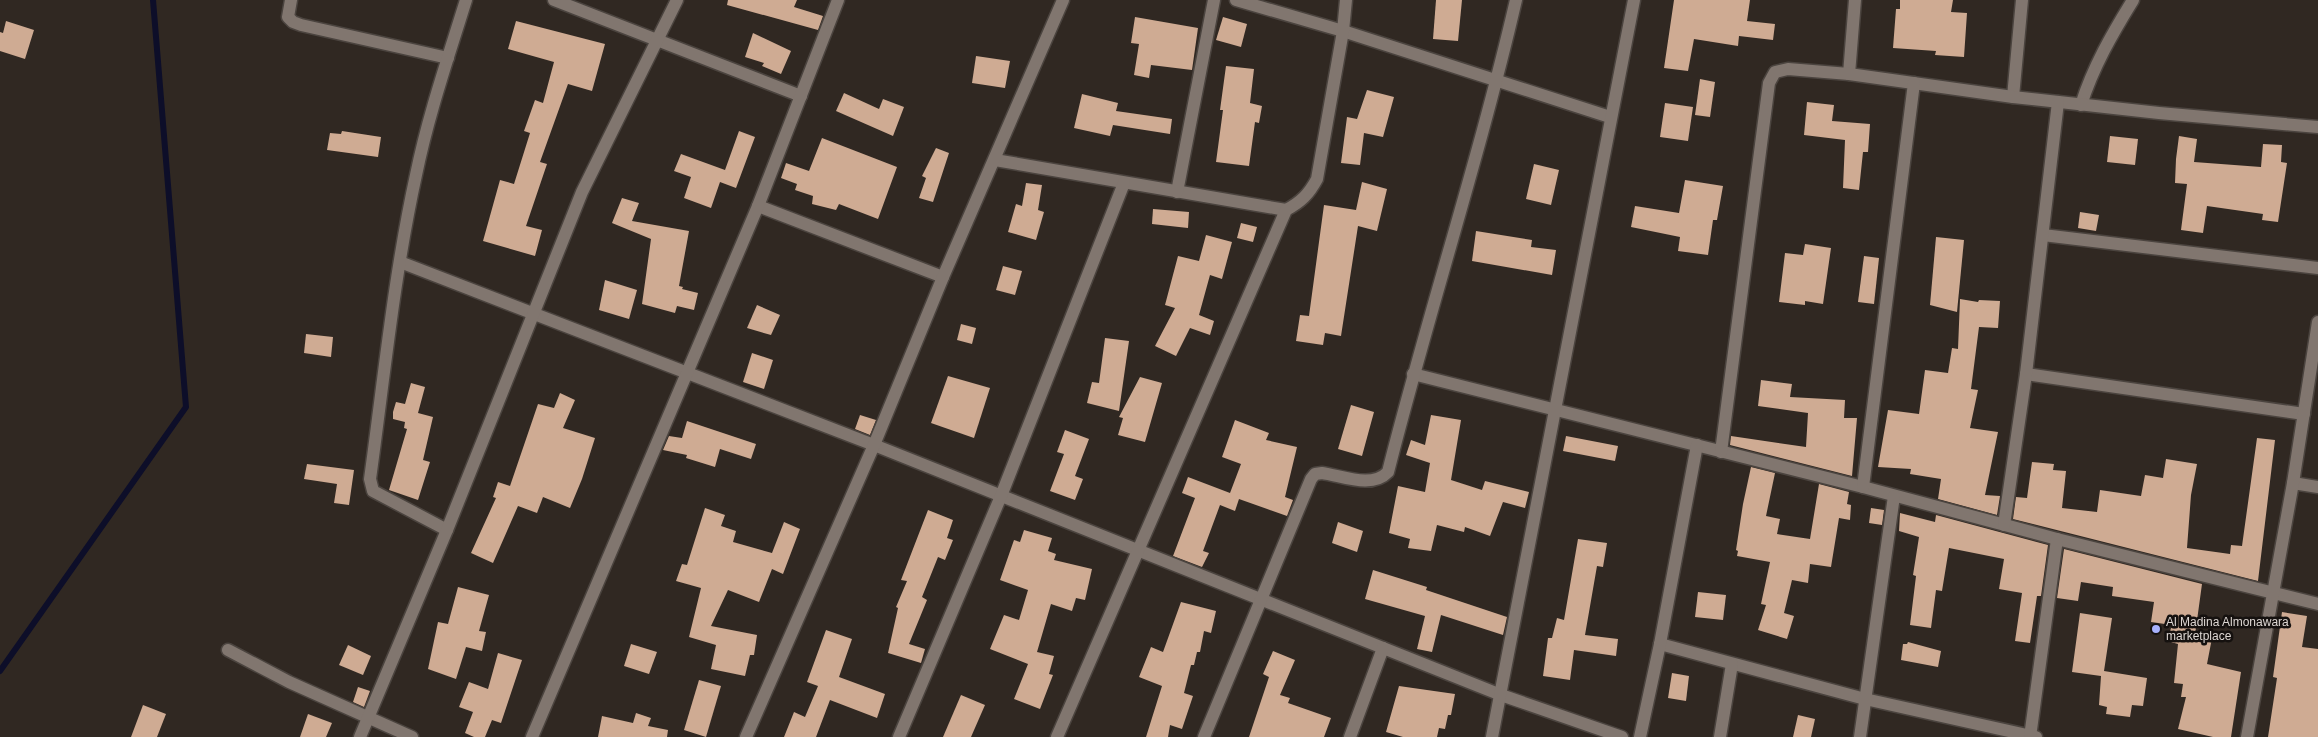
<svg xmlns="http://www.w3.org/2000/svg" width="2318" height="737" viewBox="0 0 2318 737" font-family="Helvetica,sans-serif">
<rect width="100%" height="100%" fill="#302822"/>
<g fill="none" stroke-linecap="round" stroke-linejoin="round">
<!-- stream -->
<path stroke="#0d0e29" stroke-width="6" d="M 0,671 L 186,407 L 153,0"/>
</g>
<!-- building -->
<g fill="#cfab93">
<path d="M 728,0 L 797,0 L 794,7 L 823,16 L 818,30 L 727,5 Z"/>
<path d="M 1436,0 L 1462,0 L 1458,41 L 1433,39 Z"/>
<path d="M 1674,0 L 1750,0 L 1747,21 L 1775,24 L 1773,40 L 1739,36 L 1738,46 L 1694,39 L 1688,71 L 1664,68 Z"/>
<path d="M 1900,0 L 1953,0 L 1951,12 L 1967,13 L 1964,57 L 1935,55 L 1936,51 L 1893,48 L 1896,9 L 1900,9 Z"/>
<path d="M 1135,17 L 1198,28 L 1192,70 L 1151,65 L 1149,78 L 1134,75 L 1139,44 L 1131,43 Z"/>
<path d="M 1223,17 L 1247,24 L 1241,47 L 1216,40 Z"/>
<path d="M 6,21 L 34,30 L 25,59 L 0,51 L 0,32 L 3,33 Z"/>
<path d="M 516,21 L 605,44 L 592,91 L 568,84 L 540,162 L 547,164 L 526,226 L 542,230 L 535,256 L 483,241 L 500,180 L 514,184 L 530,133 L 524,131 L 535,100 L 543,103 L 554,62 L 508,49 Z"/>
<path d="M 753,33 L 791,51 L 781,74 L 762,66 L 764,63 L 745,57 Z"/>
<path d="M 976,56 L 1010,61 L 1005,88 L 972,83 Z"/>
<path d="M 1226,66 L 1254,69 L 1250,103 L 1262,106 L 1259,123 L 1255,122 L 1249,166 L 1216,162 L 1223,110 L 1220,110 Z"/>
<path d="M 1700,79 L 1715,82 L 1710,117 L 1695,115 Z"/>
<path d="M 1367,90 L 1394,97 L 1383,137 L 1364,133 L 1360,165 L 1341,163 L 1347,117 L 1357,119 Z"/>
<path d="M 844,93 L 879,109 L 883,99 L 904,107 L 893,136 L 836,111 Z"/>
<path d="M 1082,94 L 1118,103 L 1116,111 L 1172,119 L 1170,134 L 1113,125 L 1110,136 L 1074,128 Z"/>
<path d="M 1807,102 L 1834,105 L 1832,121 L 1870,124 L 1868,152 L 1863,152 L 1859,190 L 1843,188 L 1845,140 L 1804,135 Z"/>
<path d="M 1665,103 L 1693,107 L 1688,141 L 1660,137 Z"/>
<path d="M 342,131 L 381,137 L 378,157 L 327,150 L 330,133 L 341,134 Z"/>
<path d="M 739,131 L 755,137 L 736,188 L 720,182 L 711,208 L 684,198 L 691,177 L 674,171 L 681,154 L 725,170 Z"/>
<path d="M 2110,136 L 2138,139 L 2135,165 L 2107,162 Z"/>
<path d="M 2179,136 L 2197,139 L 2194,162 L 2261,167 L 2263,144 L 2282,145 L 2281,162 L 2287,163 L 2278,222 L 2262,220 L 2263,214 L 2207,206 L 2203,233 L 2181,230 L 2187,184 L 2175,183 L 2176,159 Z"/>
<path d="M 822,138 L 897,167 L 878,219 L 839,204 L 836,210 L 812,204 L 813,196 L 795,190 L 797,184 L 781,178 L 786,163 L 809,171 Z"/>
<path d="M 936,148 L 949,153 L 933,202 L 919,198 L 926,178 L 922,176 Z"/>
<path d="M 1534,164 L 1559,170 L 1551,205 L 1526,199 Z"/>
<path d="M 1685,180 L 1723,186 L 1717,220 L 1713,220 L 1708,255 L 1678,251 L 1680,237 L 1631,227 L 1635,206 L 1679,213 Z"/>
<path d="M 1362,182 L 1387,189 L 1377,231 L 1358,226 L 1341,336 L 1325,333 L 1323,345 L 1296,341 L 1300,315 L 1309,316 L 1324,205 L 1356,210 Z"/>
<path d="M 1026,183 L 1042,185 L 1038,210 L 1044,212 L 1036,240 L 1008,232 L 1016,204 L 1022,206 Z"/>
<path d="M 622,198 L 639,203 L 632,221 L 689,231 L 679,286 L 683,287 L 682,289 L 698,293 L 694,310 L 677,306 L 675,313 L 642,304 L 651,239 L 612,223 Z"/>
<path d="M 1153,209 L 1189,212 L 1188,228 L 1152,224 Z"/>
<path d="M 2080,212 L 2099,215 L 2096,231 L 2078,228 Z"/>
<path d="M 1241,223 L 1257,227 L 1253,242 L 1237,238 Z"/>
<path d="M 1476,231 L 1532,240 L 1531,247 L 1556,250 L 1552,275 L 1472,261 Z"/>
<path d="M 1206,235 L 1232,242 L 1222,279 L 1210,275 L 1199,315 L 1214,321 L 1210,335 L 1190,328 L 1176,356 L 1155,346 L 1175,308 L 1165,305 L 1178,256 L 1199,261 Z"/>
<path d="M 1936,237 L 1964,240 L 1957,312 L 1930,305 Z"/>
<path d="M 1805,244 L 1831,248 L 1823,304 L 1805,301 L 1805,305 L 1779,302 L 1785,253 L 1803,255 Z"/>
<path d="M 1864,256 L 1879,258 L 1874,304 L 1858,302 Z"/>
<path d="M 1003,266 L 1022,271 L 1015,295 L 996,290 Z"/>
<path d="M 605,280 L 637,290 L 629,319 L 599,310 Z"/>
<path d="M 1960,299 L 1978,302 L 1979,300 L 2000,301 L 1998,328 L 1979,327 L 1971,389 L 1978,390 L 1970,428 L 1998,432 L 1985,495 L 2000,496 L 1997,515 L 1938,499 L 1941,479 L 1910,474 L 1911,469 L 1878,467 L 1888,410 L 1919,414 L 1925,370 L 1948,373 L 1952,348 L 1958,349 Z"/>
<path d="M 757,305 L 780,315 L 771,335 L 747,328 Z"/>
<path d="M 961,324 L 976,328 L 972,344 L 957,340 Z"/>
<path d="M 306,334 L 333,337 L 331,357 L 304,353 Z"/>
<path d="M 1105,338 L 1129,341 L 1119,411 L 1087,403 L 1092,382 L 1099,383 Z"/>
<path d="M 752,353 L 773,360 L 764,389 L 743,382 Z"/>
<path d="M 948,376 L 990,388 L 974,438 L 931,423 Z"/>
<path d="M 1140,377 L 1162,383 L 1145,442 L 1118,435 L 1123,418 L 1119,417 Z"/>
<path d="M 1761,380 L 1792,384 L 1790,397 L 1845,400 L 1844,418 L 1857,418 L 1852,476 L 1730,445 L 1731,436 L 1806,447 L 1808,413 L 1758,406 Z"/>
<path d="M 411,383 L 425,387 L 418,413 L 433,417 L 423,460 L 430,462 L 418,500 L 389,490 L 407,429 L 404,428 L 405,422 L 393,419 L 393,412 L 396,402 L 405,404 Z"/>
<path d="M 560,393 L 575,400 L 563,428 L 595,438 L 582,479 L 570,508 L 543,497 L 537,513 L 518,506 L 493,563 L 471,553 L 496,498 L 493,497 L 498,482 L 510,486 L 538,404 L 554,408 Z"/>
<path d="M 1351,405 L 1374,412 L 1362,456 L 1338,449 Z"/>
<path d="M 860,415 L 876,420 L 870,435 L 855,429 Z"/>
<path d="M 1431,415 L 1461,420 L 1451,480 L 1482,490 L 1485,481 L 1529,492 L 1525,508 L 1503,502 L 1490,536 L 1465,527 L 1464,532 L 1437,525 L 1431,551 L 1408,548 L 1410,539 L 1389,533 L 1398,486 L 1425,492 L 1430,463 L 1406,455 L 1411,440 L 1425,445 Z"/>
<path d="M 1235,420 L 1269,433 L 1266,440 L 1297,447 L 1285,497 L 1293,500 L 1287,516 L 1239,499 L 1235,511 L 1220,505 L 1203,551 L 1209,553 L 1202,567 L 1173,556 L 1195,498 L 1182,493 L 1188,477 L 1230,493 L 1241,464 L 1222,457 Z"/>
<path d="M 687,421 L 756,444 L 751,459 L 720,449 L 715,467 L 686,458 L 687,455 L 663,450 L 669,436 L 682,438 Z"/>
<path d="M 1065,430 L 1089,439 L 1075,476 L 1083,479 L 1075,500 L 1050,491 L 1064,454 L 1057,452 Z"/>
<path d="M 1566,436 L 1618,446 L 1615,461 L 1563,451 Z"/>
<path d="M 2257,438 L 2275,440 L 2258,581 L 2013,519 L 2016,497 L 2027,498 L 2032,462 L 2054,464 L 2053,470 L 2066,471 L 2062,508 L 2097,512 L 2100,490 L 2141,496 L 2145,475 L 2163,478 L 2166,459 L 2197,464 L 2191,495 L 2187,548 L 2230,554 L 2231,545 L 2242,546 Z"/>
<path d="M 307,464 L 354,470 L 349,505 L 334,503 L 337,484 L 304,479 Z"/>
<path d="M 1751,467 L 1775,473 L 1766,516 L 1780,519 L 1777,534 L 1810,539 L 1819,484 L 1849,492 L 1847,504 L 1851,505 L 1850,520 L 1839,518 L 1831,567 L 1810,564 L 1808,583 L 1792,580 L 1784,613 L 1794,616 L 1787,639 L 1758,630 L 1766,605 L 1761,604 L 1770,562 L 1737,556 L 1738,551 L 1736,550 L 1743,504 Z"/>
<path d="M 705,508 L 725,515 L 721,526 L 736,531 L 733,542 L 772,553 L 784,522 L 800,529 L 783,574 L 772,569 L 759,602 L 728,590 L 711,626 L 757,635 L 754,655 L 750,655 L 745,676 L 711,669 L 716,645 L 689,637 L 701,588 L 676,581 L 682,564 L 687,565 Z"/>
<path d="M 1871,508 L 1884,510 L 1882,525 L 1869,523 Z"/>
<path d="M 928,510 L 953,520 L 947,538 L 953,540 L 945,560 L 938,557 L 922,597 L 927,600 L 909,644 L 925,649 L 921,663 L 888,653 L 898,608 L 896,607 L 907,581 L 901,580 Z"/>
<path d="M 1900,513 L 1935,522 L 1936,515 L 2048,545 L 2041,596 L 2037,596 L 2030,643 L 2015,641 L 2022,593 L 1999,589 L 2004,559 L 1949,548 L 1942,591 L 1936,590 L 1931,628 L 1910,625 L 1916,576 L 1913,575 L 1919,537 L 1899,531 Z"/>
<path d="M 1338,522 L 1363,531 L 1357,552 L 1332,543 Z"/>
<path d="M 1024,530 L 1052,538 L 1048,551 L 1056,554 L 1054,560 L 1092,569 L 1085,600 L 1076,598 L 1072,611 L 1051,604 L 1037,652 L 1054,656 L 1049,674 L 1053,675 L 1040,709 L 1014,699 L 1028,664 L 990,649 L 1004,615 L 1019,620 L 1028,590 L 1000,580 L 1014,540 L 1020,542 Z"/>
<path d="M 1578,539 L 1607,543 L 1603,567 L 1597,566 L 1585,635 L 1618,639 L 1616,656 L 1574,650 L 1570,680 L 1543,676 L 1548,638 L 1552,638 L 1557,618 L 1564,620 Z"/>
<path d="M 2064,549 L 2202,584 L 2195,635 L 2212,638 L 2207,664 L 2241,672 L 2231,737 L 2213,737 L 2178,729 L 2186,697 L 2181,697 L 2183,684 L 2174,683 L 2178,644 L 2167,641 L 2172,625 L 2151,622 L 2154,602 L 2112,596 L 2113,587 L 2081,582 L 2078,601 L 2057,598 Z"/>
<path d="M 1373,570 L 1427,587 L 1426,590 L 1507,617 L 1503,635 L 1441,615 L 1432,652 L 1417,649 L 1425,616 L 1365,599 Z"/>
<path d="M 458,587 L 489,595 L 479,631 L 486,632 L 482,651 L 466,647 L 456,679 L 428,669 L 438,622 L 448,624 Z"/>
<path d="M 1698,592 L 1726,595 L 1723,620 L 1695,617 Z"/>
<path d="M 1181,602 L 1216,611 L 1211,633 L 1204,631 L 1200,652 L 1197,652 L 1194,665 L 1191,665 L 1184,693 L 1193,696 L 1182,729 L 1170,725 L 1168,737 L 1146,737 L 1162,686 L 1139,677 L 1151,647 L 1163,652 Z"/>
<path d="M 2282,612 L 2307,616 L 2302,647 L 2318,649 L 2318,737 L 2268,737 L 2277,678 L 2273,677 Z"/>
<path d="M 2080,613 L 2112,618 L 2104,671 L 2147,678 L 2143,706 L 2132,705 L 2130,717 L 2106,714 L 2107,707 L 2099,705 L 2101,676 L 2072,672 Z"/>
<path d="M 826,630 L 852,639 L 839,677 L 885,694 L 877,718 L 830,700 L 816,737 L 784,737 L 794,712 L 805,717 L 818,686 L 807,682 Z"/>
<path d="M 1908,642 L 1941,651 L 1938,667 L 1901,660 L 1903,644 L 1907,644 Z"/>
<path d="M 631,644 L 657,652 L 649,674 L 624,666 Z"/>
<path d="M 348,645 L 371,656 L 363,675 L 339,665 Z"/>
<path d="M 1273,651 L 1295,660 L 1280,695 L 1290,698 L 1288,703 L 1331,718 L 1324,737 L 1249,737 L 1269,677 L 1263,674 Z"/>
<path d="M 498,653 L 522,660 L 501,723 L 492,720 L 485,737 L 474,737 L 465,733 L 473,712 L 459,707 L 469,682 L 488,689 Z"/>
<path d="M 1672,673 L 1689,676 L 1686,701 L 1668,698 Z"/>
<path d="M 699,680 L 721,686 L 706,737 L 684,730 Z"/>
<path d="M 1399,686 L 1455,694 L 1451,715 L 1448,715 L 1445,729 L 1439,728 L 1437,737 L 1403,737 L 1386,732 Z"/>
<path d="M 358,687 L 370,691 L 364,707 L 353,702 Z"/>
<path d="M 961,695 L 985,705 L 971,737 L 943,737 Z"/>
<path d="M 143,705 L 166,714 L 157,737 L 131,737 Z"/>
<path d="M 636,713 L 651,718 L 648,726 L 668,730 L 667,737 L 598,737 L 602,716 L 633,723 Z"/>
<path d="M 308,714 L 332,723 L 326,737 L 300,737 Z"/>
<path d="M 1798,715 L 1815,719 L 1811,737 L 1793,737 Z"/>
</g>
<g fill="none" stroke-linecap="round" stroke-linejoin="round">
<defs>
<g id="minor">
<path d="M 291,0 L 288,17 L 293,22 L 301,25 L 448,58"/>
<path d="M 554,0 L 801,96"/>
<path d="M 1236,0 L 1343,31 L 1610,117"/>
<path d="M 1849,74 L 1855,0"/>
<path d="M 2013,97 L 2022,0"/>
<path d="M 2081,105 C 2093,67 2112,34 2133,0"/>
<path d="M 995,160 L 1286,210"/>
<path d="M 1177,192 L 1214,0"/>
<path d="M 758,206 L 943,277"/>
<path d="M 2043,235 L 2318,268"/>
<path d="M 400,262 L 874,445 L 1501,695 L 1622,737"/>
<path d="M 1413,374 L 1863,487 L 2057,539 L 2318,604"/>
<path d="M 2026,374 L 2304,414"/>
<path d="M 1721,452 L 1769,83 L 1775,72 L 1788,69 L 1849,74 L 2013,97 L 2159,113 L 2318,127"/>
<path d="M 2293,483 L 2318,487"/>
<path d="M 1863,487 L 1914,83"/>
<path d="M 2004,525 L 2026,374 L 2058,102"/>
<path d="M 447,530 L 373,491 L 370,479 C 384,378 394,275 416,175 C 428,116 448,58 466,0"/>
<path d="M 1660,644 L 1865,699 L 2036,737"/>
<path d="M 228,650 L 289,682 L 412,737"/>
<path d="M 360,737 L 447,530 L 582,192 L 677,0"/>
<path d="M 532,737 L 758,206 L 838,0"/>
<path d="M 746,737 L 874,445 L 943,277 L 1063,0"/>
<path d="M 899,737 L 1001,496 L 1124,183"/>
<path d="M 1057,737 L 1286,210 C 1301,202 1309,194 1317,179 L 1343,31 L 1346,0"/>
<path d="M 1204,737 L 1311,479 L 1315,474 L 1322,473 C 1343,476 1372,489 1388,472 C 1428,314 1479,159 1516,0"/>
<path d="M 1350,737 L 1383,648"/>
<path d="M 1492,737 L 1634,0"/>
<path d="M 1640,737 L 1660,644 L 1697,445"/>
<path d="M 1720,737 L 1732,664"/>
<path d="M 1860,737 L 1894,496"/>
<path d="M 2030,737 L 2057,539"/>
<path d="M 2247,737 L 2293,483 L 2318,322"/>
</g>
</defs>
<!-- minor casing -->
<use href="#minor" stroke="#4b443f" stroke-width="15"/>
<!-- minor -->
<use href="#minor" stroke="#81766f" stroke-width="12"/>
</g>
<!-- markers -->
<circle fill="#a7b1fc" stroke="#15110f" stroke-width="2" cx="2156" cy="629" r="5"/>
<g text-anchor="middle" stroke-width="5" stroke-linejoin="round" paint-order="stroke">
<!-- poi labels -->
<g font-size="12" fill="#ddd7d3" stroke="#15110f" text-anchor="start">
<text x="2166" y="626">Al Madina Almonawara<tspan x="2166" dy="14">marketplace</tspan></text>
</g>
</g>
</svg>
